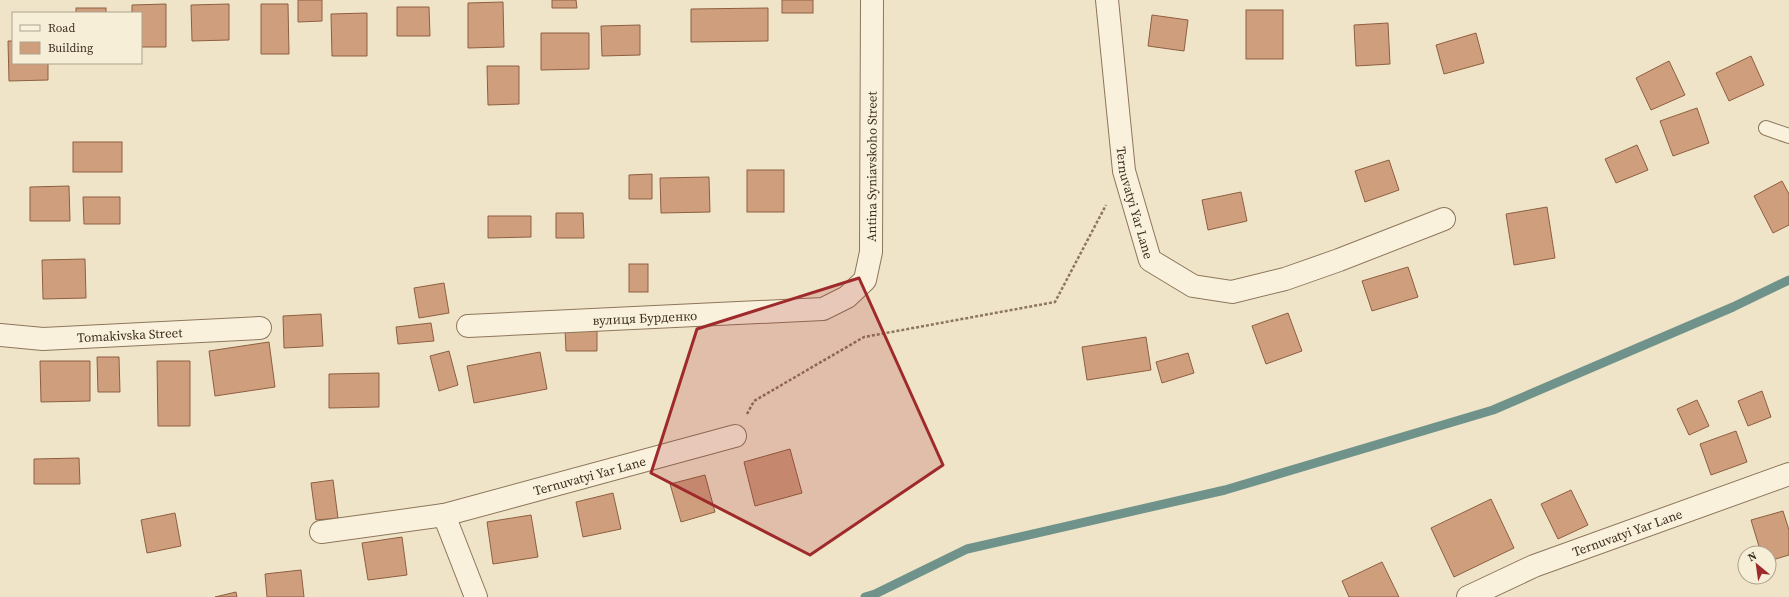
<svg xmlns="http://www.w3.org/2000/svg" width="1789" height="597" viewBox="0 0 1789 597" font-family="'Source Serif 4',serif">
<rect width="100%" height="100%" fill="#f0e4c8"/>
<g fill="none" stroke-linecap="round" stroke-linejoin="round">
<!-- stream -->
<path stroke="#6f938a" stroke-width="9" d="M 865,597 L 875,594 L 967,549 L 1225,490 L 1493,410 L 1733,307 L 1789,280"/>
</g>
<!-- building -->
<g fill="#cf9f7d" stroke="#8d5f41">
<path d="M 298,0 L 322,0 L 322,21 L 298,22 Z"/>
<path d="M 552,0 L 576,0 L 577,8 L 552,8 Z"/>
<rect x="782" y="0" width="31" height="13"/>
<path d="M 503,2 L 504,47 L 468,48 L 468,3 Z"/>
<path d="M 166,4 L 166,47 L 141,47 L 141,13 L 132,13 L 132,5 Z"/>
<path d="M 229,4 L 229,40 L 192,41 L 191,5 Z"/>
<path d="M 261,4 L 288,4 L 289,54 L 261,54 Z"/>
<path d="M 397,7 L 429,7 L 430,36 L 397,36 Z"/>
<rect x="76" y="8" width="30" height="5"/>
<path d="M 768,8 L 768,41 L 691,42 L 691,9 Z"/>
<rect x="1246" y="10" width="37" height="49"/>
<path d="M 367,13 L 367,56 L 332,56 L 331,14 Z"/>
<path d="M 1152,15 L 1188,20 L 1184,51 L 1148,46 Z"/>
<path d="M 1388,23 L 1390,64 L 1356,66 L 1354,25 Z"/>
<path d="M 640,25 L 640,55 L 602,56 L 601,26 Z"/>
<path d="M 541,33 L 589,33 L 589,69 L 541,70 Z"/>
<path d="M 1476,33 L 1484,63 L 1444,74 L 1436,45 Z"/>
<path d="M 8,41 L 13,41 L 13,63 L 48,63 L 48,80 L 9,81 Z"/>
<path d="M 1751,56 L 1764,85 L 1729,101 L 1716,73 Z"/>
<path d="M 1669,61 L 1685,95 L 1651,110 L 1636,78 Z"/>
<path d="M 487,66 L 519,66 L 519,104 L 488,105 Z"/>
<path d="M 1697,108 L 1709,143 L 1673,156 L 1660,121 Z"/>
<rect x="73" y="142" width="49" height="30"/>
<path d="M 1637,145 L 1648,170 L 1616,183 L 1605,159 Z"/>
<path d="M 1389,160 L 1399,190 L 1365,202 L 1355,171 Z"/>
<rect x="747" y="170" width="37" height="42"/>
<path d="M 652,174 L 652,199 L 629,199 L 629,175 Z"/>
<path d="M 709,177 L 710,212 L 661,213 L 660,178 Z"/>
<path d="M 1782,181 L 1789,194 L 1789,225 L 1773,233 L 1754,196 Z"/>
<path d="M 69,186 L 70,221 L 30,221 L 30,187 Z"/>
<path d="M 1241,192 L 1247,221 L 1208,230 L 1202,200 Z"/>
<path d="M 83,197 L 120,197 L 120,224 L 84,224 Z"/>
<path d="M 1547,207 L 1555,258 L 1514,265 L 1506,214 Z"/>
<path d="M 556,213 L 583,213 L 584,238 L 556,238 Z"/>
<path d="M 488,216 L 531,216 L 531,237 L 488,238 Z"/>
<path d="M 85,259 L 86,298 L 43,299 L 42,260 Z"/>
<rect x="629" y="264" width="19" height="28"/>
<path d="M 1408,267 L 1418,297 L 1372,311 L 1362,281 Z"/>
<path d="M 444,283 L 449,313 L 419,318 L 414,288 Z"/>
<path d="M 1288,313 L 1302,351 L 1266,364 L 1252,326 Z"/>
<path d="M 321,314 L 323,346 L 284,348 L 283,316 Z"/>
<path d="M 431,323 L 434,341 L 398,344 L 396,327 Z"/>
<path d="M 565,329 L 597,329 L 597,351 L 566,351 Z"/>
<path d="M 1146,337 L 1151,370 L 1087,380 L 1082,347 Z"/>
<path d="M 269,342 L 275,387 L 215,396 L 209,351 Z"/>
<path d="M 449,351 L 458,385 L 439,391 L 430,356 Z"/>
<path d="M 540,352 L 547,389 L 474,403 L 467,366 Z"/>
<path d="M 1188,353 L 1194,373 L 1162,383 L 1156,362 Z"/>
<path d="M 97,357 L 119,357 L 120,392 L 98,392 Z"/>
<path d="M 40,361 L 90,361 L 90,401 L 41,402 Z"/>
<path d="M 157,361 L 190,361 L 190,426 L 158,426 Z"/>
<path d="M 379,373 L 379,407 L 329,408 L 329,374 Z"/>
<path d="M 1762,391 L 1771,417 L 1748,426 L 1738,401 Z"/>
<path d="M 1697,400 L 1709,426 L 1689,435 L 1677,409 Z"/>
<path d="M 1736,431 L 1747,462 L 1711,475 L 1700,444 Z"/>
<path d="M 790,449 L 802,493 L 755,506 L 744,462 Z"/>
<path d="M 79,458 L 80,484 L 34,484 L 34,459 Z"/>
<path d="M 705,475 L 715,512 L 681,522 L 670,484 Z"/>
<path d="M 333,480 L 338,518 L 316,520 L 311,483 Z"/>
<path d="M 1571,490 L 1588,525 L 1558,539 L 1541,504 Z"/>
<path d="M 613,493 L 621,529 L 583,537 L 576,502 Z"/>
<path d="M 1491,499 L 1514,548 L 1454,577 L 1431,528 Z"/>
<path d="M 1783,511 L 1789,530 L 1789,555 L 1769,561 L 1769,553 L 1761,553 L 1751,520 Z"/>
<path d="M 175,513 L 181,546 L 147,553 L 141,520 Z"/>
<path d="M 531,515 L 538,557 L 493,564 L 487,522 Z"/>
<path d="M 402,537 L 407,575 L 368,580 L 362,543 Z"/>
<path d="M 1382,562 L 1399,597 L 1349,597 L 1342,581 Z"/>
<path d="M 301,570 L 304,597 L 267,597 L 265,574 Z"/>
<path d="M 236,592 L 237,597 L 215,597 Z"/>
</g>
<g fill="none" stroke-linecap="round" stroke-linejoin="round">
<defs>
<path id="lane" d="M 1766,128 L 1789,136"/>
<g id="street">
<path id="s1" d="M 1107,0 L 1124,171 L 1150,260 L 1193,286 L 1232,292 L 1285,279 L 1339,260 L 1444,219"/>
<path id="s2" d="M 468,326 L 823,309 L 847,297 L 865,280 L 871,252 L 872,0"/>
<path id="s3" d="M 0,335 L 43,339 L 260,328"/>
<path d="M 444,515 L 476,597"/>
<path id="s4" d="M 321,532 L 444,515 L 735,436"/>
<path id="s5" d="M 1468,597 L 1534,566 L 1789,474"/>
</g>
</defs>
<!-- lane casing -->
<use href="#lane" stroke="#8d765c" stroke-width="16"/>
<!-- street casing -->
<use href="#street" stroke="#8d765c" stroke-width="24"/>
<!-- path -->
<path stroke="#8d765c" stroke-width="2.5" stroke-dasharray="3 2" stroke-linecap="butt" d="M 747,414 L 754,401 L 864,337 L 1055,302 L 1106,205"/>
<!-- lane -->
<use href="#lane" stroke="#faf1dc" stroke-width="14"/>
<!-- street -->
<use href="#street" stroke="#faf1dc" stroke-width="22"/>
</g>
<!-- marked area -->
<path fill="#9e2a2b" fill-opacity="0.2" stroke="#9e2a2b" stroke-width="3" stroke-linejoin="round" d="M 859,278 L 943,465 L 810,555 L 651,473 L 697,329 Z"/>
<g text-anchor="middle" stroke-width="3.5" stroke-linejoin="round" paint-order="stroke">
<!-- street labels -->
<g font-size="13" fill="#3d2e20" stroke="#f7eed8">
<text dy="5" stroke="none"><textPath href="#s2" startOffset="521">Antina Syniavskoho Street</textPath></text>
<text dy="5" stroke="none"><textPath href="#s1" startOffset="205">Ternuvatyi Yar Lane</textPath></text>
<text dy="5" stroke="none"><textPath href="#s2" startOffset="177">вулиця Бурденко</textPath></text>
<text dy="5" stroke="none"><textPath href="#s3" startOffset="130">Tomakivska Street</textPath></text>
<text dy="5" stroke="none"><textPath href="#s4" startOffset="275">Ternuvatyi Yar Lane</textPath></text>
<text dy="5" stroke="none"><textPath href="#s5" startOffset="172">Ternuvatyi Yar Lane</textPath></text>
</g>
</g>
<!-- legend -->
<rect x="12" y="12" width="130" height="52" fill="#f7eed8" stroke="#ada18e"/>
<rect x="20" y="25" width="20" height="6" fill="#faf1dc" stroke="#ada18e"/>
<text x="48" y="32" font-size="12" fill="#3d2e20">Road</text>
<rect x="20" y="42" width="20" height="12" fill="#cf9f7d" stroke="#ada18e"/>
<text x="48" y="52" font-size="12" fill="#3d2e20">Building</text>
<!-- north arrow -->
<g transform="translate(1757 565) rotate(331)"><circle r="19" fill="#f7eed8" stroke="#ada18e"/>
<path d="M0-3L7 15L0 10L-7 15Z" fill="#9e2a2b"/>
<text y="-6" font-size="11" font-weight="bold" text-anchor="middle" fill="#3d2e20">N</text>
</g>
</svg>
